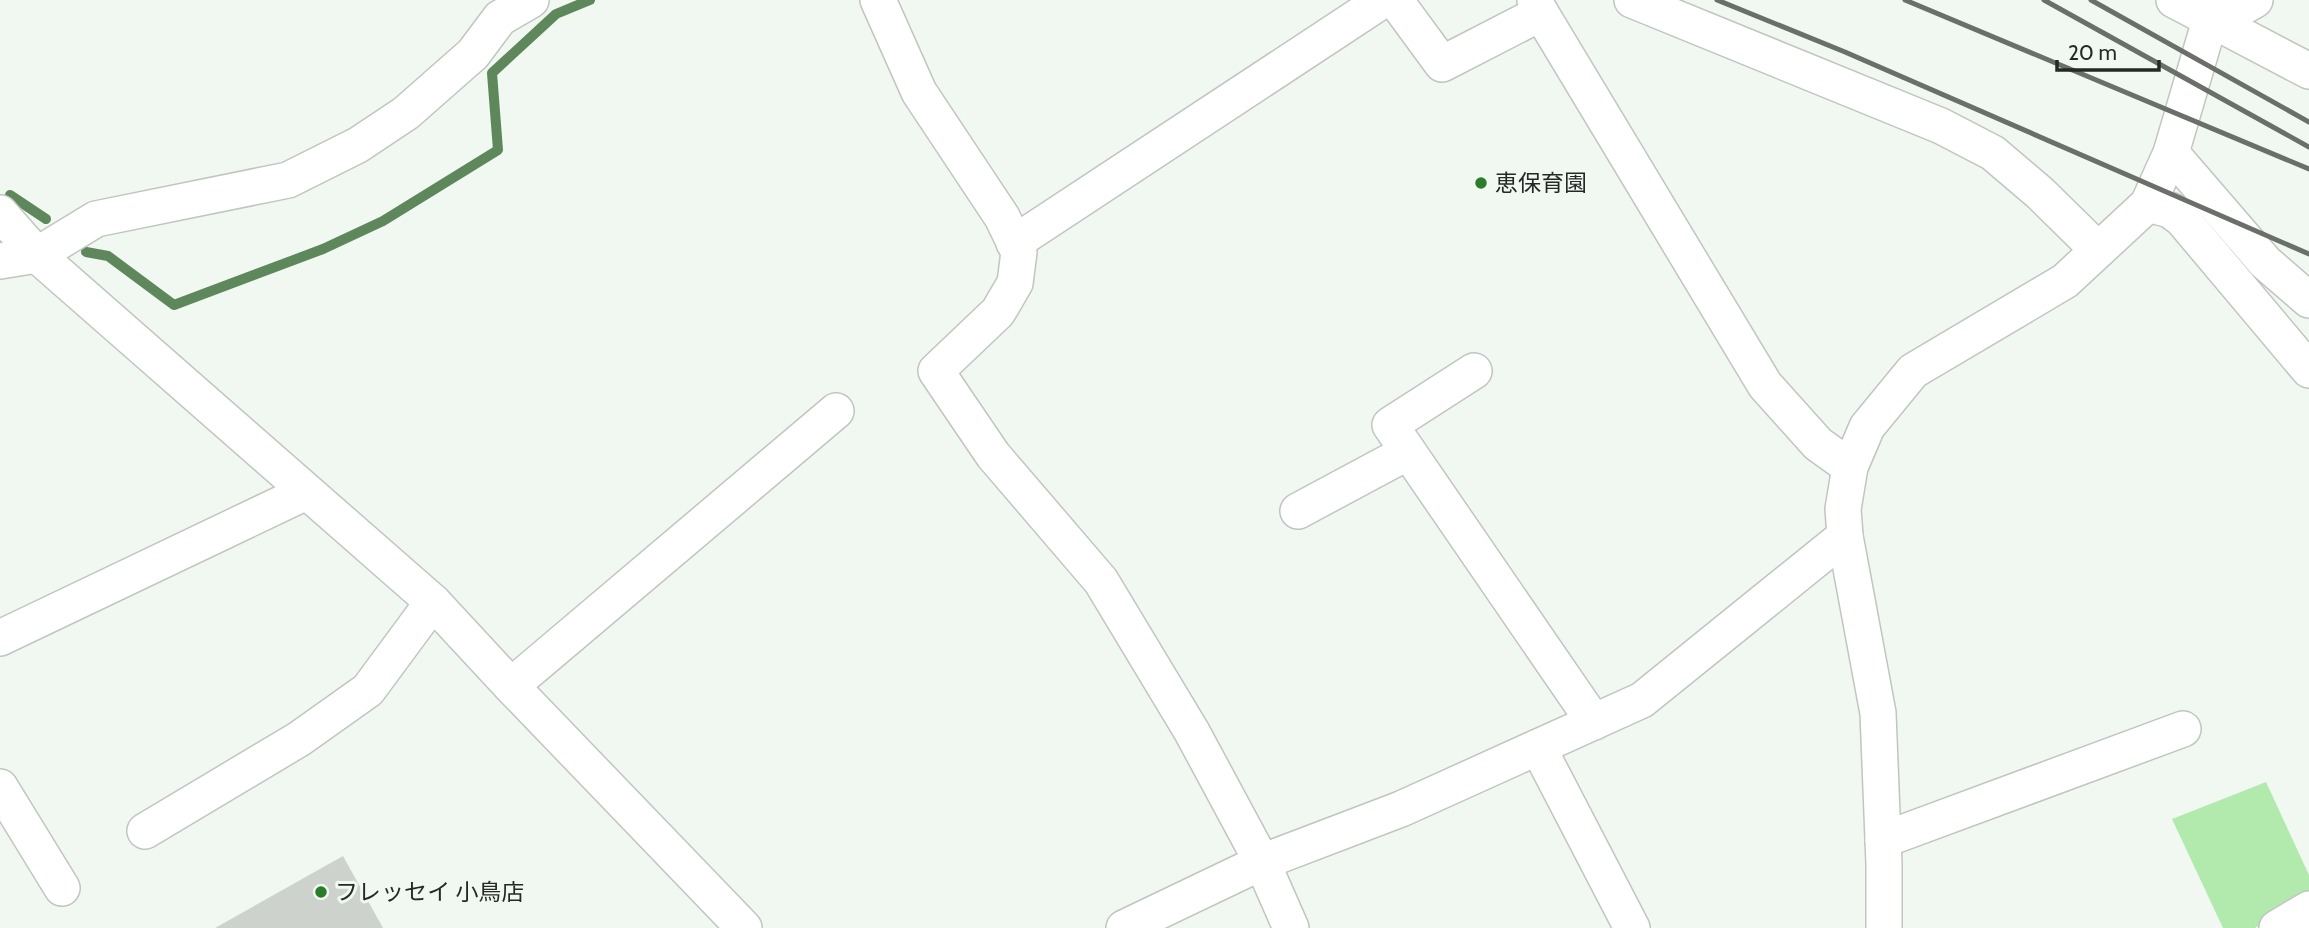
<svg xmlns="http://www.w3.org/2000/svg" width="2309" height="928" viewBox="0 0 2309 928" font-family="Cabin,'Noto Sans JP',sans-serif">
<rect width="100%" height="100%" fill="#f1f8f1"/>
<!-- green -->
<path fill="#b2eaae" d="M 2266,782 L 2309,875 L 2309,897 L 2255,928 L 2223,928 L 2172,819 Z"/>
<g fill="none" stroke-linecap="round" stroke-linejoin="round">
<!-- stream -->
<g stroke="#5e885b" stroke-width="10">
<path d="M 10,195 L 46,219"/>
<path d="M 86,252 L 108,256 L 174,305 L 323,249 L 383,221 L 498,150 L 492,73 L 556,14 L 590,0"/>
</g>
</g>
<!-- building -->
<path fill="#cdd3cc" d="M 343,856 L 383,928 L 215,928 Z"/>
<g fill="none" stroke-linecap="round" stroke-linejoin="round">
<defs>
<g id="minor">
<path d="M 878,0 L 919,92 L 1002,217 L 1019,252 L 1015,283 L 998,312 L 936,371 L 993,455 L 1101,581 L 1192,732 L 1262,862 L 1291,928"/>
<path d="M 1395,0 L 1442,64 L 1541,13"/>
<path d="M 1535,0 L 1536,5 L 1765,385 L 1818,444 L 1850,467"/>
<path d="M 1632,0 L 1941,126 L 1993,153 L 2040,193 L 2098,250"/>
<path d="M 2174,0 L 2309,71"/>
<path d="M 2216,22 L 2255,0"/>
<path d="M 2171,153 L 2265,262 L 2309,300"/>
<path d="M 2148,204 L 2170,210 L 2182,219 L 2309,370"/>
<path d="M 0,213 L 37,255 L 433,602 L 511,686 L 744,928"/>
<path d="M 1014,243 L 1383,0"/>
<path d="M 0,261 L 37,255 L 96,219 L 288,180 L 358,145 L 406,113 L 473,54 L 500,18 L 531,0"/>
<path d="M 1474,371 L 1390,425 L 1594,722"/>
<path d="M 1298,511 L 1408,452"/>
<path d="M 0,638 L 306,492"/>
<path d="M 511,686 L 836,411"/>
<path d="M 1538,747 L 1632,928"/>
<path d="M 0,787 L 62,888"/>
<path d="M 145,831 L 299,739 L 368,690 L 433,602"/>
<path d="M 1883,840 L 2183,729"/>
<path d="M 1124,928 L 1262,862 L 1401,809 L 1642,700 L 1845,536"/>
<path d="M 1884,928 L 1884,864 L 1878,713 L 1845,536 L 1843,509 L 1850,467 L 1867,427 L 1913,371 L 2065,281 L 2148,204 L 2171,153 L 2216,0"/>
<path d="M 2277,928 L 2309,909"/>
</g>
</defs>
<!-- minor casing -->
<use href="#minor" stroke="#c0c6bf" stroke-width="38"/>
<!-- minor -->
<use href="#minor" stroke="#fff" stroke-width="35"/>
<!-- rail -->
<g stroke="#6b6f6a" stroke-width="5">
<path d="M 1717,0 L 1845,52 L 2309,254"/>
<path d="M 1905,0 L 2309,169"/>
<path d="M 2044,0 L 2309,147"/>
<path d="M 2091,0 L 2309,122"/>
</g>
</g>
<!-- markers -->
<g fill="#2a7d29" stroke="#f1f8f1" stroke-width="2.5">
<circle cx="1481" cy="183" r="7"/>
<circle cx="321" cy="892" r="7"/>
</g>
<g text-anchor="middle" stroke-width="6" stroke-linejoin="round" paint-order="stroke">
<!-- poi labels -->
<g font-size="23" fill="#262825" stroke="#f1f8f1" text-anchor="start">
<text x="1495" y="191">恵保育園</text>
<text x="335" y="900">フレッセイ 小鳥店</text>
</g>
</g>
<!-- scale -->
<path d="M2057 60v10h102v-10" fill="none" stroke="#262825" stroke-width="3.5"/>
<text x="2068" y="60" font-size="21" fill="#262825" stroke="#f1f8f1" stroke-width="5" paint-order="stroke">20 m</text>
</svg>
